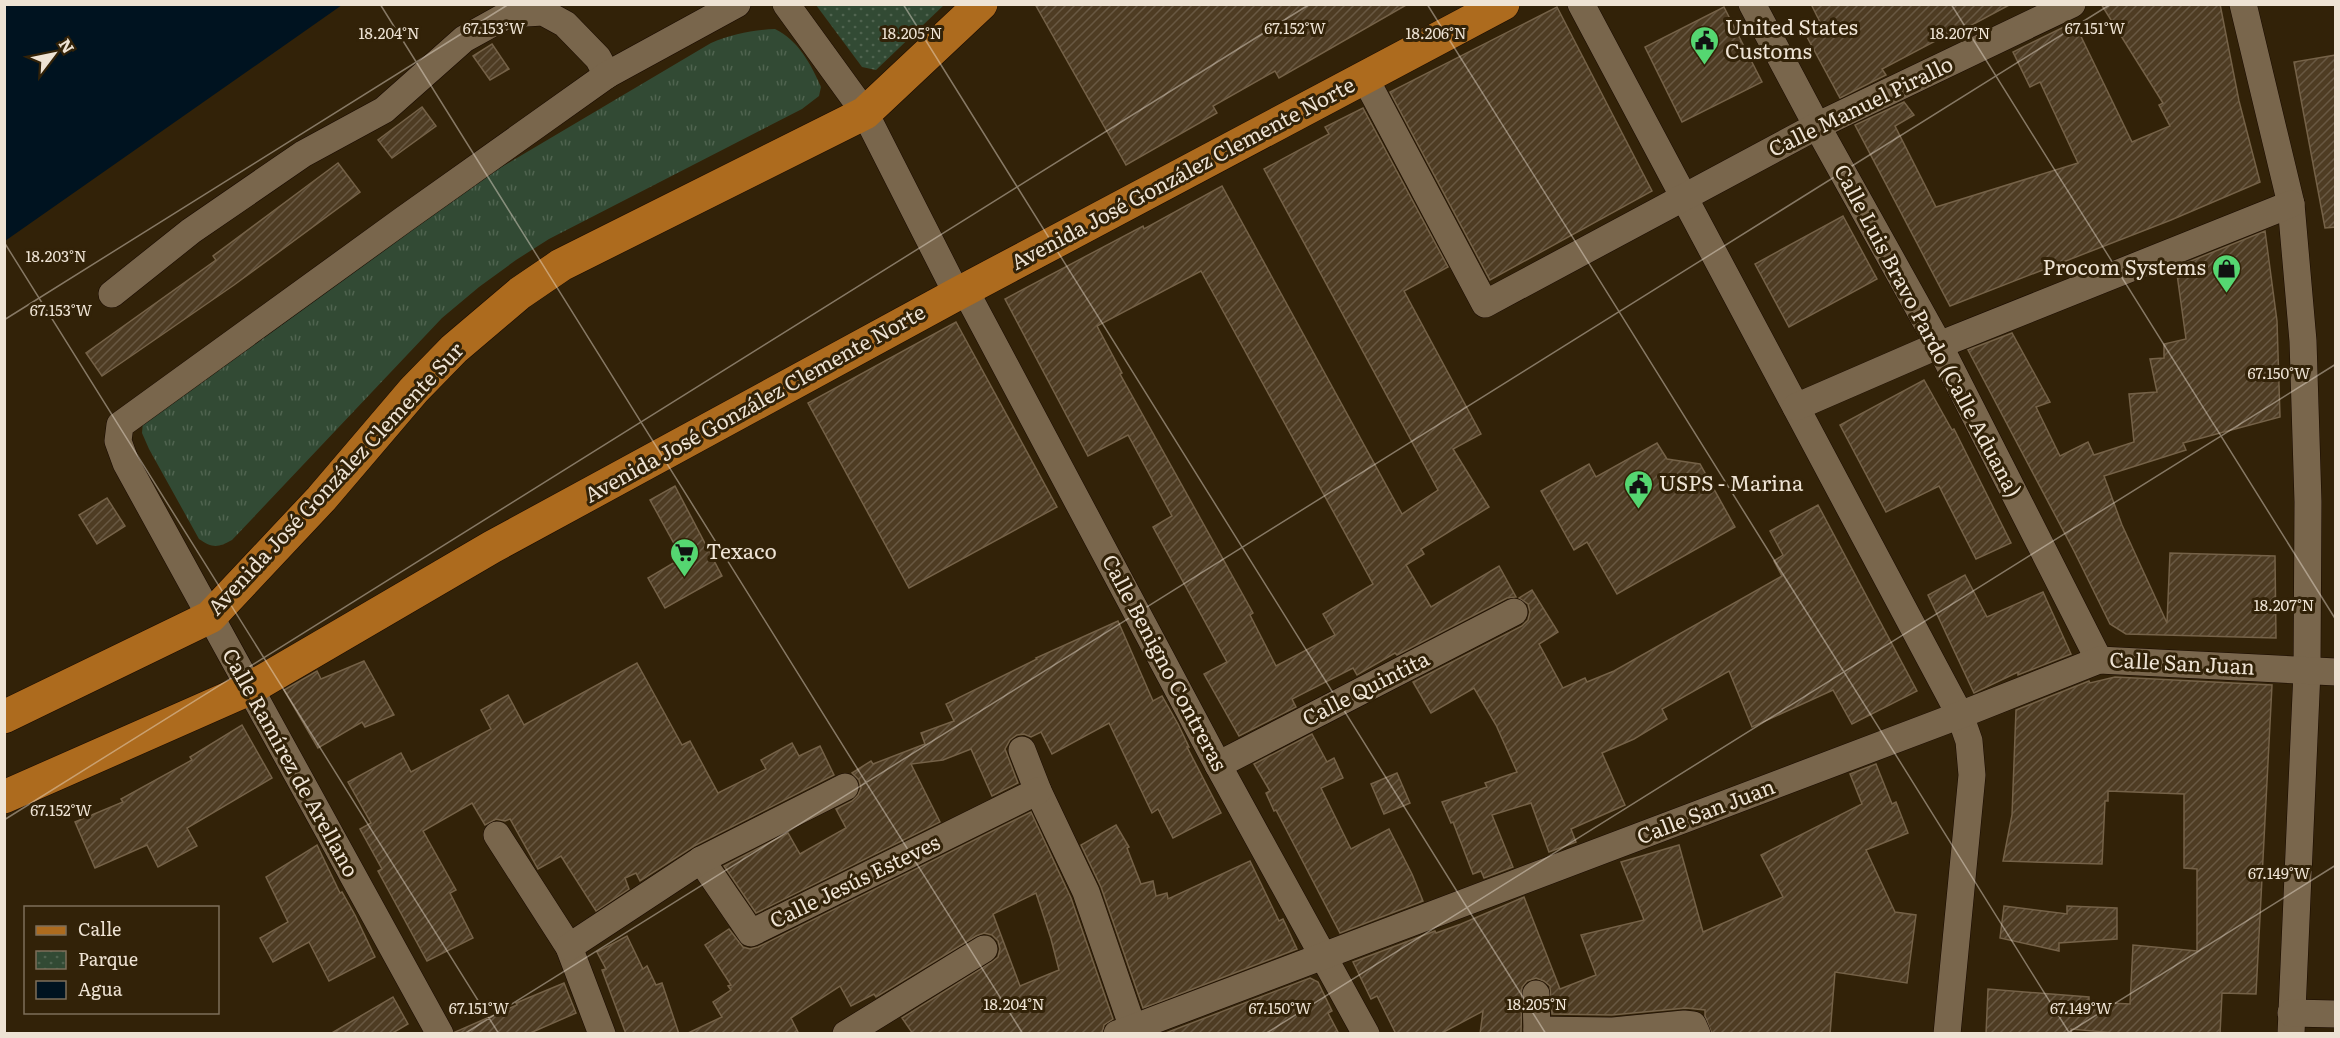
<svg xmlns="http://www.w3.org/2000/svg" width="2340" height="1038" viewBox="0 0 2340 1038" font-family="Literata,serif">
<defs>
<pattern id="grass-tufts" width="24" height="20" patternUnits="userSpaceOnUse" patternTransform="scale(1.5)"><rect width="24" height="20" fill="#324a34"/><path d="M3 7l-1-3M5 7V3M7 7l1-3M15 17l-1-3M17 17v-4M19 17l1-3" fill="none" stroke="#506450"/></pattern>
<pattern id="park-dots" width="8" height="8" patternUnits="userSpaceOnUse" patternTransform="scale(1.5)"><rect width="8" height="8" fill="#324a34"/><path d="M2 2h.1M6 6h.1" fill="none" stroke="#506450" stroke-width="1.8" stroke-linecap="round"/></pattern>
<pattern id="building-hatch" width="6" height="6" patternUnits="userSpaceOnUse" patternTransform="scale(1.5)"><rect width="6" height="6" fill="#4e3c23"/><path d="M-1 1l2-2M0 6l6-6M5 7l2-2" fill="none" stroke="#685842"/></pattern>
</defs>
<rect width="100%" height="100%" fill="#322208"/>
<!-- grass -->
<path fill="url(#grass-tufts)" d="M 775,29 C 798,40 811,64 821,87 L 819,96 L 802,109 L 549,239 L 516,260 L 479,287 L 442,318 L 232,540 C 218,548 212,548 199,539 L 149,449 L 142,433 L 143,421 L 478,181 L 711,43 C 732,34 752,30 775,29 Z"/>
<!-- park -->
<path fill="url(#park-dots)" d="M 816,5 L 944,5 L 876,70 L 862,67 Z"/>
<!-- water -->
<path fill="#001320" d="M 5,4 L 342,4 L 342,5 L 5,241 Z"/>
<!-- building -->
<g fill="url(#building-hatch)" stroke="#756248" stroke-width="1.5" fill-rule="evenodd">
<path d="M 1035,4 L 1408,4 L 1279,78 L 1275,71 L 1213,106 L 1217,113 L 1126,165 Z"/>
<path d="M 1811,4 L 2011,4 L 1957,33 L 1956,30 L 1882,69 L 1886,75 L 1840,98 L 1806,35 L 1822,26 Z"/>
<path d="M 2101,4 L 2220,4 L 2239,101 L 2260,182 L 2171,220 L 1950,306 L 1855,125 L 1904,102 L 1914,115 L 1895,126 L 1936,207 L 2078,163 L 2040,82 L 2030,87 L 2013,52 L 2074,22 L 2132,142 L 2170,126 L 2159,105 L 2163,103 Z"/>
<path d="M 1557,7 L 1652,191 L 1490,280 L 1390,92 Z"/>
<path d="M 1724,7 L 1762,82 L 1682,122 L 1645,47 Z"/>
<path d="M 492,44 L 509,69 L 490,80 L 473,56 Z"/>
<path d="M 2336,55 L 2336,227 L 2325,228 L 2294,62 Z"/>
<path d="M 422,107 L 436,126 L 392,158 L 378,140 Z"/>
<path d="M 1363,108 L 1448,267 L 1404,291 L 1481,434 L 1453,449 L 1489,507 L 1421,549 L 1424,554 L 1406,565 L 1431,607 L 1499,566 L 1516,597 L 1507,598 L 1397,655 L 1395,653 L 1357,675 L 1353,668 L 1292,699 L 1296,707 L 1239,736 L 1204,674 L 1227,662 L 1153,527 L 1172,516 L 1128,435 L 1088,456 L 1005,299 L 1143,226 L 1144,229 L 1222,186 L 1402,514 L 1438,490 L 1264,169 L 1329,134 L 1325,127 ZM 1201,271 L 1373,584 L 1323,614 L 1335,635 L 1276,666 L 1250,615 L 1253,613 L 1120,374 L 1122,373 L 1097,326 Z"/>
<path d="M 338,163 L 360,192 L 234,285 L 102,376 L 86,353 L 216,260 L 213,256 Z"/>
<path d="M 1843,216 L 1877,279 L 1789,327 L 1755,264 Z"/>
<path d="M 2265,231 L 2277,321 L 2280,417 L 2183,443 L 2186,450 L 2104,476 L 2122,525 L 2167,623 L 2170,553 L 2275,556 L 2276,638 L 2126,634 L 2110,624 L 2074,551 L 1968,350 L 2012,333 L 2050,402 L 2036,407 L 2060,456 L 2088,442 L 2094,455 L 2134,442 L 2129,394 L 2157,392 L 2150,359 L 2164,358 L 2164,344 L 2186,339 L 2176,267 Z"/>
<path d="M 956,322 L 1057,507 L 909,588 L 808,403 Z"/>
<path d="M 1924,380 L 1952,430 L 1954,429 L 2011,543 L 1976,559 L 1939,486 L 1886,512 L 1840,425 Z"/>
<path d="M 1657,443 L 1667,459 L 1700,464 L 1735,527 L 1617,594 L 1587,542 L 1574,550 L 1541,491 L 1589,464 L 1596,477 Z"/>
<path d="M 675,486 L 722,576 L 665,608 L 648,578 L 682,558 L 650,500 Z"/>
<path d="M 107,498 L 125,526 L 97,544 L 79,515 Z"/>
<path d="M 1818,505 L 1917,691 L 1852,724 L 1833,690 L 1752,727 L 1729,671 L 1662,709 L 1667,719 L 1634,739 L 1602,753 L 1625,805 L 1571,829 L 1576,842 L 1549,852 L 1531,803 L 1492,815 L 1513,867 L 1484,878 L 1481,871 L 1473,874 L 1453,822 L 1451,823 L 1442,802 L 1487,787 L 1485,783 L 1517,772 L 1496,725 L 1474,688 L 1431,713 L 1413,682 L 1522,626 L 1528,620 L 1530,612 L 1528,604 L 1519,598 L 1532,590 L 1558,632 L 1539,644 L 1563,688 L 1585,678 L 1587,682 L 1614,671 L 1782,576 L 1774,561 L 1783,555 L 1770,531 Z"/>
<path d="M 1965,575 L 1987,617 L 2043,592 L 2071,654 L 2018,675 L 2018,672 L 1974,693 L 1928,595 Z"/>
<path d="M 1118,621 L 1153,701 L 1162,696 L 1178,724 L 1189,747 L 1187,747 L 1221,813 L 1173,838 L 1158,809 L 1152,813 L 1109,723 L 1052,754 L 1041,732 L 1031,737 L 1024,734 L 1017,735 L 1010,740 L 1005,749 L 1018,783 L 992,796 L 971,749 L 943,760 L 911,764 L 940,822 L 756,913 L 724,866 L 788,833 L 800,854 L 846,828 L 836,809 L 852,801 L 858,795 L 861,788 L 859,780 L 852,773 L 871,761 L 873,764 L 925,744 L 921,733 L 954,721 L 946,704 L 1037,659 L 1036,658 Z"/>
<path d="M 364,661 L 394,715 L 365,727 L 362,722 L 318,748 L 284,690 L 317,671 L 321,679 Z"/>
<path d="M 637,663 L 682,745 L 690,741 L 718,793 L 766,769 L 761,760 L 792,743 L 799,756 L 820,746 L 834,775 L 694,846 L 640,881 L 636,873 L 625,878 L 629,889 L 596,911 L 561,856 L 538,869 L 510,819 L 505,821 L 496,819 L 485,825 L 472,803 L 423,831 L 456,890 L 450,893 L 473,938 L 427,961 L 378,871 L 382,869 L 360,829 L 371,823 L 348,782 L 401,753 L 411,772 L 491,729 L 481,710 L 508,695 L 524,725 Z"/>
<path d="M 2115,677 L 2272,685 L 2256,994 L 2222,993 L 2220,1034 L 2126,1034 L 2071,1029 L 2072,1034 L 1986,1034 L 1988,989 L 2089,997 L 2089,1002 L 2130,1004 L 2133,945 L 2197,951 L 2197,869 L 2184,868 L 2184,794 L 2108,791 L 2108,801 L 2105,801 L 2102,864 L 2003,861 L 2012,815 L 2016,710 L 2089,681 L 2090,683 Z"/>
<path d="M 242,725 L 272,778 L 187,828 L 197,846 L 158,867 L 147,845 L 95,868 L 75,822 L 123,802 L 121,799 L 192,760 L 190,757 Z"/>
<path d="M 1312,734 L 1327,762 L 1334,758 L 1343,778 L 1321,788 L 1351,849 L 1389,829 L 1412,874 L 1423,901 L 1340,933 L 1276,810 L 1274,811 L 1266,793 L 1270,791 L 1254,764 Z"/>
<path d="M 1876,764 L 1892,804 L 1896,802 L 1908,833 L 1866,850 L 1895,912 L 1916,915 L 1907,983 L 1835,972 L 1830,1034 L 1712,1034 L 1705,1016 L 1705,1010 L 1686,1008 L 1612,1015 L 1552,1014 L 1550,986 L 1544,981 L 1536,978 L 1527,981 L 1522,987 L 1521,1034 L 1480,1034 L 1483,1011 L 1440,1034 L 1396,1034 L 1377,996 L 1371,999 L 1353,962 L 1435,931 L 1436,933 L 1461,924 L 1524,897 L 1560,989 L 1596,975 L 1581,935 L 1644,920 L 1621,862 L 1679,845 L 1703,932 L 1783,897 L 1761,855 L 1862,804 L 1850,774 Z"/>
<path d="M 1397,773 L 1410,803 L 1384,814 L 1371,784 Z"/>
<path d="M 1031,812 L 1071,898 L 1113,1019 L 1104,1025 L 1102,1034 L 913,1034 L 902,1018 L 992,962 L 998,957 L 1000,949 L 998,941 L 992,935 L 984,933 L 976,936 L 876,997 L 874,994 L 851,1006 L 840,986 L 791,1018 L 799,1034 L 686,1034 L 722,1017 L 713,1002 L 731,990 L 728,986 L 731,985 L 705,945 L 729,929 L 743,947 L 750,949 L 758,947 ZM 1036,893 L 1051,939 L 1059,970 L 1020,986 L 993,914 Z"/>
<path d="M 1116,825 L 1129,847 L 1127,848 L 1141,884 L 1153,881 L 1156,896 L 1167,893 L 1168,899 L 1250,861 L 1279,921 L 1283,919 L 1297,949 L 1143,1008 L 1101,887 L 1081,845 Z"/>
<path d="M 317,845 L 340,893 L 342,892 L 355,915 L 375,957 L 329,981 L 309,942 L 273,962 L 260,938 L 288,922 L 266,877 Z"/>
<path d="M 2004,906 L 2067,914 L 2067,906 L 2117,908 L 2117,939 L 2059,943 L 2059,951 L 2000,938 Z"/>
<path d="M 627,936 L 643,969 L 647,966 L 656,985 L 662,983 L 679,1034 L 626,1034 L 602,970 L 606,969 L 597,952 Z"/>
<path d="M 1310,978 L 1318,982 L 1332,1011 L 1328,1013 L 1339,1034 L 1163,1034 Z"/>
<path d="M 564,983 L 576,1013 L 528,1034 L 456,1034 L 455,1032 L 517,1005 L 516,1003 Z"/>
<path d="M 393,997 L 408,1024 L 391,1034 L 330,1034 Z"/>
</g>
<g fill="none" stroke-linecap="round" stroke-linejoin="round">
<defs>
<g id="minor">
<path d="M 786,4 L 865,113 L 957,294"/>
<path d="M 1581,4 L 1960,715 L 1969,741 L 1972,775 L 1947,1034"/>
<path d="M 1752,4 L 1817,126 L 1939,345 L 2099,660"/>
<path d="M 2243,4 L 2291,204 L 2303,341 L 2308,502 L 2307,671 L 2291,1034"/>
<path d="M 1365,78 L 1485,304 L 1817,126 L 2072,4"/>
<path d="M 965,290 L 1218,765 L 1366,1034"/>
<path d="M 112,294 L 191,231 L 303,154 L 384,110 L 464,39 L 509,14 L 543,12 L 565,24 L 598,58 L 607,75"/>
<path d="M 1796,407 L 1939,345 L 2291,204"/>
<path d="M 1022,750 L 1038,791 L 1086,892 L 1135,1034"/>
<path d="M 1218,765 L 1514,612"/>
<path d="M 497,835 L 569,947 L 602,1034"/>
<path d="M 701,860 L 751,933 L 1038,791"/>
<path d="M 569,947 L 701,860 L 845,787"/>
<path d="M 1536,994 L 1537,1034"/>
<path d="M 2291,1013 L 2336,1014"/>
<path d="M 1537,1030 L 1613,1031 L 1684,1024 L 1693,1025 L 1697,1034"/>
<path d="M 440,1034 L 126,463 L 118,441 L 120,425 L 403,220 L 607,75 L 737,4"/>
<path d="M 846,1034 L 984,949"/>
<path d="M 1117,1034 L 1960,715 L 2099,660 L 2336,672"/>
</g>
<g id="major">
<path d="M 4,717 L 210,617 L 321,499 L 414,390 L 454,349 L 520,293 L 561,265 L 865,113 L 981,4"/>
<path d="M 4,797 L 249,689 L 492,547 L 957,294 L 1503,4"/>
</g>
</defs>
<!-- minor casing -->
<use href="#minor" stroke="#190a00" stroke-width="28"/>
<!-- major casing -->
<use href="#major" stroke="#190a00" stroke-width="34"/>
<!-- minor -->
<use href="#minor" stroke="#79664c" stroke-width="27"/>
<!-- major -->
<use href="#major" stroke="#ad6b1e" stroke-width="33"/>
</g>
<!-- ticks -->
<path fill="none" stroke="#eee3d4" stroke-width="1.5" stroke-opacity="0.45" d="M 380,4 L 1023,1034M 903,4 L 1546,1034M 1427,4 L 2070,1034M 1951,4 L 2336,620M 4,242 L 499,1034M 4,320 L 509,4M 4,820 L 1310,4M 464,1034 L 2111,4M 1265,1034 L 2336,364M 2066,1034 L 2336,865"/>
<!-- icons -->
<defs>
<symbol id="civic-pin" viewBox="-11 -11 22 30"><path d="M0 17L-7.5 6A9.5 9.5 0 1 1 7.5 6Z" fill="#55d671" stroke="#322208"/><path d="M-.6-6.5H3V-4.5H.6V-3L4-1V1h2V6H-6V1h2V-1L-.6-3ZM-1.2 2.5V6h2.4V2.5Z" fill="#111"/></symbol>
<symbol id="shop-pin" viewBox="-11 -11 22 30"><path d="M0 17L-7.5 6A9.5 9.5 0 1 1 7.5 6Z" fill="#55d671" stroke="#322208"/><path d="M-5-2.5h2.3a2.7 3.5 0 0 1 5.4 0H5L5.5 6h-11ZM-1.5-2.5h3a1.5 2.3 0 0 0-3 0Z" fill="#111"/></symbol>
<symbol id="supermarket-pin" viewBox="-11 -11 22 30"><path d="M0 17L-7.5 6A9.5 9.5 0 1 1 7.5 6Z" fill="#55d671" stroke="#322208"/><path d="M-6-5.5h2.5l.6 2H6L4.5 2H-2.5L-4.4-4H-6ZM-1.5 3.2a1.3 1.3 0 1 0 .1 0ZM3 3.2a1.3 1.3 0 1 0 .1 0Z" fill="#111"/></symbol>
</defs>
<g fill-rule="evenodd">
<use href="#civic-pin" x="1688" y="24" width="33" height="45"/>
<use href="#shop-pin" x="2210" y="252" width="33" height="45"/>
<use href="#civic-pin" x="1622" y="468" width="33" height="45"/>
<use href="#supermarket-pin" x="668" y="536" width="33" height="45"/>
</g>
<g text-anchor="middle" stroke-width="6" stroke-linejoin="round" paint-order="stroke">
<!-- poi labels -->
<g font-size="21" fill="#eee3d4" stroke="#322208" text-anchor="start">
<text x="1725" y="35">United States<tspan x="1725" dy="24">Customs</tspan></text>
<text x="2206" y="275" text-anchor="end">Procom Systems</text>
<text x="1659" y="491">USPS - Marina</text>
<text x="706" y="559">Texaco</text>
</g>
<!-- street labels -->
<g font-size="21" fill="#eee3d4" stroke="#322208">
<text transform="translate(1861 107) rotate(-26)" y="7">Calle Manuel Pirallo</text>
<text transform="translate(1183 174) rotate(-28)" y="7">Avenida José González Clemente Norte</text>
<text transform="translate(1927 331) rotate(62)" y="7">Calle Luis Bravo Pardo (Calle Aduana)</text>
<text transform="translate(755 404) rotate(-29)" y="7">Avenida José González Clemente Norte</text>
<text transform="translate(336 479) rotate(-47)" y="7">Avenida José González Clemente Sur</text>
<text transform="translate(1164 663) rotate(62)" y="7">Calle Benigno Contreras</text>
<text transform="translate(2182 664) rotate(3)" y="7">Calle San Juan</text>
<text transform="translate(1366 689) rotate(-27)" y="7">Calle Quintita</text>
<text transform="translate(290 763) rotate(61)" y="7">Calle Ramírez de Arellano</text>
<text transform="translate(1706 812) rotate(-21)" y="7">Calle San Juan</text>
<text transform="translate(855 882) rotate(-26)" y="7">Calle Jesús Esteves</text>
</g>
</g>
<g font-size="15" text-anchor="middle" fill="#eee3d4" stroke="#322208" stroke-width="6" stroke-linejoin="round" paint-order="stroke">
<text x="494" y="34">67.153°W</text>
<text x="1295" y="34">67.152°W</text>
<text x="2095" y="34">67.151°W</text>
<text x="389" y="39">18.204°N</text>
<text x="912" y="39">18.205°N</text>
<text x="1436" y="39">18.206°N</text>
<text x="1960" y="39">18.207°N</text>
<text x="56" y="262">18.203°N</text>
<text x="61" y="316">67.153°W</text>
<text x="2279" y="379">67.150°W</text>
<text x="2284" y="611">18.207°N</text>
<text x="61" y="816">67.152°W</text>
<text x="2279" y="879">67.149°W</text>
<text x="1014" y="1010">18.204°N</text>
<text x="1537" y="1010">18.205°N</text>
<text x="479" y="1014">67.151°W</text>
<text x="1280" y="1014">67.150°W</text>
<text x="2081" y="1014">67.149°W</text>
</g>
<!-- border -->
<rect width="2340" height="1038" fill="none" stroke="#eee3d4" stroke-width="12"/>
<!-- legend -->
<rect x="24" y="906" width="195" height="108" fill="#322208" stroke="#7d6f5a" stroke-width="1.5"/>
<rect x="36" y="926" width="30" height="9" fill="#ad6b1e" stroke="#7d6f5a" stroke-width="1.5"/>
<text x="78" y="936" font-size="18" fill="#eee3d4">Calle</text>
<rect x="36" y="951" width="30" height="18" fill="url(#park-dots)" stroke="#7d6f5a" stroke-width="1.5"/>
<text x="78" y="966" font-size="18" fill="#eee3d4">Parque</text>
<rect x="36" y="981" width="30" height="18" fill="#001320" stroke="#7d6f5a" stroke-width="1.5"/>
<text x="78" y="996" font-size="18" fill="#eee3d4">Agua</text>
<!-- north arrow -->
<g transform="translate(54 54) rotate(58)" stroke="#322208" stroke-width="4.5" paint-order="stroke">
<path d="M0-4.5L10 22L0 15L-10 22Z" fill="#eee3d4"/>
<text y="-9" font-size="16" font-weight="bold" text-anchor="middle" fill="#eee3d4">N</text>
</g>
</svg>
